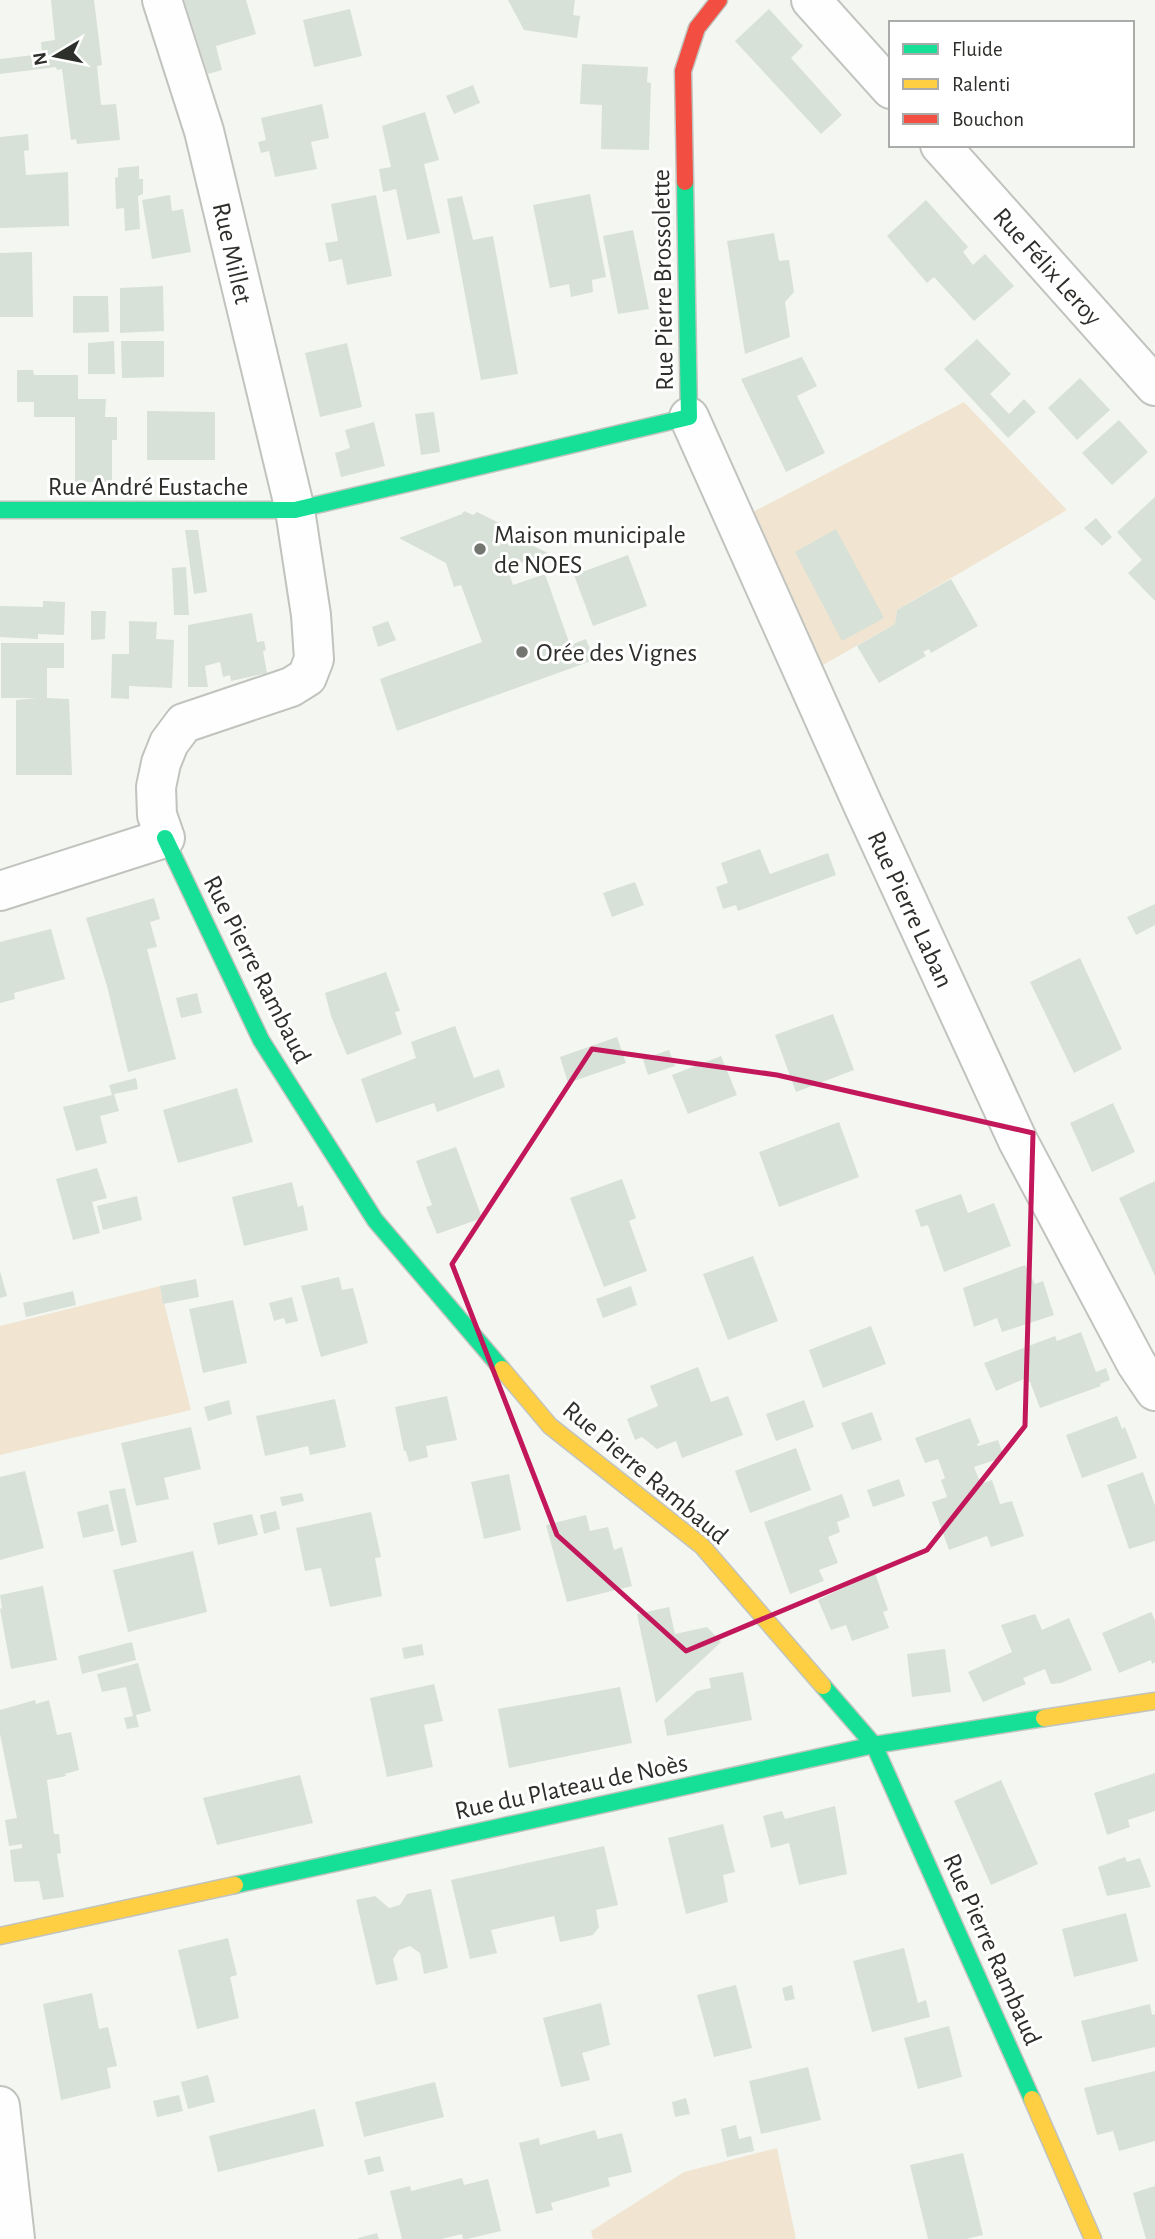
<svg xmlns="http://www.w3.org/2000/svg" width="1155" height="2239" viewBox="0 0 1155 2239" font-family="'Alegreya Sans',sans-serif">
<rect width="100%" height="100%" fill="#f4f7f1"/>
<!-- green -->
<g fill="#f1e5d1">
<path d="M 964,402 L 1067,510 L 897,610 L 895,624 L 823,665 L 753,512 Z"/>
<path d="M 160,1286 L 191,1410 L 0,1455 L 0,1326 Z"/>
<path d="M 777,2148 L 796,2239 L 593,2239 L 591,2231 L 684,2172 Z"/>
</g>
<!-- building -->
<g fill="#d7e1d7">
<path d="M 51,0 L 94,0 L 102,65 L 97,66 L 101,105 L 116,104 L 120,140 L 77,144 L 76,139 L 71,140 L 62,69 L 57,70 L 56,67 L 0,74 L 0,59 L 42,54 L 41,42 L 55,40 Z"/>
<path d="M 184,0 L 246,0 L 256,34 L 216,46 L 222,70 L 208,74 Z"/>
<path d="M 508,0 L 575,0 L 573,15 L 580,16 L 577,38 L 524,30 Z"/>
<path d="M 350,9 L 362,56 L 314,67 L 303,20 Z"/>
<path d="M 769,9 L 803,46 L 791,58 L 842,115 L 821,134 L 735,41 Z"/>
<path d="M 582,64 L 648,67 L 647,82 L 651,83 L 649,150 L 601,149 L 602,105 L 580,104 Z"/>
<path d="M 473,85 L 480,103 L 454,114 L 446,96 Z"/>
<path d="M 322,104 L 329,138 L 311,142 L 317,169 L 275,177 L 269,151 L 261,153 L 258,142 L 266,140 L 261,118 Z"/>
<path d="M 425,112 L 439,160 L 424,164 L 440,233 L 407,240 L 396,189 L 383,192 L 379,169 L 391,167 L 382,126 Z"/>
<path d="M 28,134 L 29,150 L 24,151 L 26,175 L 68,172 L 69,226 L 0,228 L 0,137 Z"/>
<path d="M 139,166 L 139,179 L 143,179 L 143,194 L 138,196 L 140,229 L 125,231 L 124,208 L 116,209 L 115,178 L 118,177 L 118,168 Z"/>
<path d="M 590,194 L 606,277 L 592,280 L 593,292 L 571,297 L 569,284 L 550,288 L 533,205 Z"/>
<path d="M 170,195 L 172,211 L 183,209 L 191,252 L 152,259 L 142,200 Z"/>
<path d="M 376,195 L 392,276 L 347,285 L 342,259 L 329,262 L 325,243 L 338,241 L 331,204 Z"/>
<path d="M 462,196 L 473,240 L 493,236 L 518,374 L 481,380 L 447,199 Z"/>
<path d="M 926,200 L 968,247 L 963,252 L 973,265 L 985,254 L 1014,286 L 974,321 L 934,277 L 927,283 L 887,236 Z"/>
<path d="M 633,230 L 649,309 L 618,314 L 603,236 Z"/>
<path d="M 774,233 L 779,261 L 789,260 L 794,292 L 785,302 L 790,337 L 745,354 L 727,241 Z"/>
<path d="M 32,252 L 33,317 L 0,317 L 0,253 Z"/>
<path d="M 163,286 L 164,331 L 120,333 L 120,288 Z"/>
<path d="M 73,296 L 108,296 L 109,332 L 73,333 Z"/>
<path d="M 977,339 L 1011,374 L 990,394 L 1009,414 L 1024,399 L 1036,412 L 1008,438 L 944,369 Z"/>
<path d="M 114,341 L 115,374 L 88,374 L 88,343 Z"/>
<path d="M 121,341 L 164,341 L 164,377 L 122,378 Z"/>
<path d="M 347,343 L 362,407 L 320,417 L 305,353 Z"/>
<path d="M 802,357 L 817,386 L 797,396 L 825,453 L 786,472 L 741,379 Z"/>
<path d="M 17,370 L 33,370 L 34,375 L 78,375 L 78,399 L 106,399 L 105,417 L 117,417 L 117,440 L 112,440 L 112,482 L 75,482 L 75,417 L 34,417 L 34,402 L 17,402 Z"/>
<path d="M 1080,378 L 1110,410 L 1077,440 L 1048,408 Z"/>
<path d="M 147,411 L 215,412 L 215,460 L 147,460 Z"/>
<path d="M 434,412 L 440,452 L 421,455 L 415,414 Z"/>
<path d="M 1119,420 L 1148,452 L 1112,485 L 1082,453 Z"/>
<path d="M 374,422 L 385,466 L 341,477 L 335,453 L 350,448 L 345,430 Z"/>
<path d="M 1155,497 L 1155,601 L 1128,573 L 1142,560 L 1117,532 Z"/>
<path d="M 464,511 L 473,515 L 477,512 L 499,523 L 499,528 L 507,531 L 506,533 L 548,553 L 507,568 L 513,585 L 545,574 L 570,645 L 586,639 L 594,660 L 397,731 L 380,679 L 482,642 L 461,585 L 454,587 L 446,563 L 399,538 L 462,514 Z"/>
<path d="M 1096,518 L 1112,537 L 1102,546 L 1084,528 Z"/>
<path d="M 836,529 L 884,618 L 842,641 L 795,552 Z"/>
<path d="M 185,530 L 198,530 L 207,592 L 194,594 Z"/>
<path d="M 628,555 L 647,606 L 593,626 L 574,575 Z"/>
<path d="M 186,567 L 189,615 L 174,615 L 172,568 Z"/>
<path d="M 951,579 L 978,626 L 931,653 L 929,649 L 923,652 L 926,656 L 879,683 L 857,646 L 895,624 L 897,610 Z"/>
<path d="M 43,601 L 65,602 L 64,635 L 38,634 L 38,639 L 0,637 L 0,606 L 43,607 Z"/>
<path d="M 91,611 L 106,611 L 105,639 L 91,640 Z"/>
<path d="M 252,613 L 257,642 L 264,641 L 266,650 L 263,651 L 267,673 L 231,681 L 230,675 L 223,677 L 220,662 L 205,666 L 208,687 L 188,687 L 188,625 Z"/>
<path d="M 129,621 L 157,622 L 156,639 L 174,640 L 172,688 L 129,686 L 129,699 L 111,698 L 112,654 L 129,654 Z"/>
<path d="M 388,621 L 396,640 L 378,647 L 372,627 Z"/>
<path d="M 1,643 L 64,643 L 64,668 L 47,668 L 47,698 L 69,699 L 72,775 L 16,775 L 16,700 L 36,698 L 1,698 Z"/>
<path d="M 760,849 L 770,874 L 828,853 L 836,875 L 738,911 L 736,905 L 723,909 L 716,887 L 728,883 L 721,863 Z"/>
<path d="M 635,882 L 644,905 L 612,917 L 603,893 Z"/>
<path d="M 154,898 L 160,919 L 150,922 L 157,947 L 147,949 L 176,1059 L 128,1072 L 107,986 L 86,918 Z"/>
<path d="M 1155,904 L 1155,925 L 1136,935 L 1127,917 Z"/>
<path d="M 51,929 L 65,979 L 14,993 L 15,999 L 0,1003 L 0,942 Z"/>
<path d="M 1080,958 L 1122,1049 L 1074,1073 L 1030,982 Z"/>
<path d="M 386,972 L 400,1011 L 395,1012 L 402,1034 L 347,1055 L 331,1016 L 325,993 Z"/>
<path d="M 197,993 L 202,1013 L 181,1018 L 176,998 Z"/>
<path d="M 833,1014 L 854,1070 L 796,1092 L 775,1035 Z"/>
<path d="M 455,1026 L 474,1078 L 499,1069 L 505,1087 L 437,1112 L 434,1103 L 376,1123 L 361,1079 L 416,1058 L 411,1042 Z"/>
<path d="M 617,1037 L 626,1063 L 568,1083 L 560,1057 Z"/>
<path d="M 669,1050 L 675,1066 L 648,1075 L 643,1059 Z"/>
<path d="M 721,1056 L 737,1095 L 688,1114 L 672,1075 Z"/>
<path d="M 136,1078 L 138,1089 L 114,1094 L 119,1111 L 100,1116 L 107,1143 L 76,1151 L 63,1107 L 112,1095 L 109,1085 Z"/>
<path d="M 237,1088 L 253,1142 L 178,1163 L 163,1110 Z"/>
<path d="M 1113,1103 L 1135,1152 L 1092,1172 L 1070,1123 Z"/>
<path d="M 839,1122 L 859,1177 L 779,1207 L 759,1152 Z"/>
<path d="M 456,1147 L 482,1218 L 437,1234 L 426,1207 L 432,1205 L 416,1161 Z"/>
<path d="M 97,1168 L 107,1198 L 92,1202 L 100,1233 L 73,1240 L 56,1179 Z"/>
<path d="M 622,1179 L 636,1218 L 629,1221 L 647,1271 L 604,1287 L 570,1198 Z"/>
<path d="M 1155,1181 L 1155,1276 L 1119,1198 Z"/>
<path d="M 292,1182 L 298,1207 L 303,1205 L 308,1230 L 244,1246 L 232,1197 Z"/>
<path d="M 961,1194 L 968,1213 L 994,1203 L 1011,1246 L 944,1272 L 928,1225 L 921,1227 L 915,1210 Z"/>
<path d="M 137,1196 L 142,1220 L 103,1230 L 97,1206 Z"/>
<path d="M 753,1256 L 778,1321 L 728,1340 L 703,1274 Z"/>
<path d="M 1025,1265 L 1035,1284 L 1043,1281 L 1054,1315 L 1002,1332 L 997,1318 L 974,1327 L 963,1288 Z"/>
<path d="M 0,1271 L 7,1296 L 0,1298 Z"/>
<path d="M 339,1277 L 342,1290 L 353,1288 L 368,1343 L 321,1357 L 301,1286 Z"/>
<path d="M 196,1279 L 199,1297 L 163,1304 L 160,1286 Z"/>
<path d="M 631,1286 L 637,1305 L 603,1318 L 596,1299 Z"/>
<path d="M 73,1291 L 76,1305 L 26,1317 L 23,1303 Z"/>
<path d="M 292,1297 L 298,1321 L 286,1324 L 284,1318 L 274,1321 L 269,1303 Z"/>
<path d="M 233,1300 L 247,1363 L 203,1373 L 189,1309 Z"/>
<path d="M 871,1326 L 886,1364 L 823,1388 L 809,1350 Z"/>
<path d="M 1081,1332 L 1096,1372 L 1106,1368 L 1110,1380 L 1100,1384 L 1101,1386 L 1040,1408 L 1030,1382 L 1024,1379 L 996,1391 L 984,1363 L 1055,1336 L 1057,1341 Z"/>
<path d="M 698,1367 L 711,1402 L 728,1396 L 743,1435 L 682,1458 L 676,1441 L 657,1449 L 642,1437 L 635,1440 L 627,1419 L 658,1406 L 650,1386 Z"/>
<path d="M 447,1396 L 457,1440 L 426,1446 L 428,1457 L 409,1462 L 406,1451 L 404,1451 L 395,1407 Z"/>
<path d="M 335,1399 L 346,1447 L 310,1455 L 308,1446 L 265,1456 L 256,1416 Z"/>
<path d="M 229,1400 L 232,1414 L 208,1421 L 204,1407 Z"/>
<path d="M 804,1400 L 814,1427 L 776,1441 L 766,1414 Z"/>
<path d="M 872,1412 L 882,1440 L 852,1450 L 841,1423 Z"/>
<path d="M 1117,1416 L 1122,1429 L 1125,1427 L 1137,1458 L 1082,1478 L 1066,1435 Z"/>
<path d="M 970,1418 L 980,1443 L 977,1444 L 978,1446 L 998,1440 L 1004,1457 L 974,1467 L 981,1484 L 992,1480 L 1000,1504 L 1012,1501 L 1024,1536 L 991,1547 L 987,1536 L 949,1550 L 932,1502 L 947,1497 L 941,1480 L 945,1478 L 938,1459 L 925,1463 L 915,1438 Z"/>
<path d="M 191,1427 L 201,1469 L 164,1478 L 169,1499 L 136,1506 L 121,1443 Z"/>
<path d="M 796,1448 L 811,1490 L 750,1513 L 735,1471 Z"/>
<path d="M 25,1471 L 44,1548 L 0,1560 L 0,1477 Z"/>
<path d="M 1143,1472 L 1155,1506 L 1155,1541 L 1129,1549 L 1107,1485 Z"/>
<path d="M 509,1474 L 521,1530 L 484,1539 L 471,1482 Z"/>
<path d="M 899,1479 L 905,1496 L 873,1507 L 867,1490 Z"/>
<path d="M 125,1488 L 137,1542 L 121,1546 L 109,1491 Z"/>
<path d="M 302,1493 L 304,1501 L 282,1506 L 280,1497 Z"/>
<path d="M 842,1494 L 850,1517 L 837,1522 L 840,1532 L 828,1537 L 838,1563 L 819,1570 L 824,1581 L 790,1594 L 764,1522 Z"/>
<path d="M 108,1504 L 114,1531 L 83,1538 L 77,1512 Z"/>
<path d="M 276,1511 L 280,1529 L 264,1534 L 260,1515 Z"/>
<path d="M 371,1512 L 381,1557 L 375,1558 L 382,1596 L 330,1607 L 321,1568 L 305,1571 L 296,1528 Z"/>
<path d="M 252,1514 L 258,1535 L 218,1545 L 213,1523 Z"/>
<path d="M 586,1515 L 590,1531 L 608,1527 L 614,1550 L 622,1547 L 632,1586 L 567,1602 L 546,1525 Z"/>
<path d="M 193,1551 L 207,1612 L 128,1632 L 113,1570 Z"/>
<path d="M 875,1573 L 888,1610 L 883,1612 L 889,1628 L 852,1641 L 846,1625 L 831,1630 L 818,1600 Z"/>
<path d="M 43,1586 L 57,1660 L 11,1669 L 0,1609 L 2,1608 L 0,1595 Z"/>
<path d="M 669,1607 L 675,1634 L 707,1627 L 721,1642 L 656,1703 L 637,1614 Z"/>
<path d="M 1151,1612 L 1155,1620 L 1155,1662 L 1152,1664 L 1151,1660 L 1119,1673 L 1102,1633 Z"/>
<path d="M 1035,1614 L 1042,1630 L 1069,1618 L 1092,1670 L 1061,1683 L 1051,1684 L 1045,1669 L 1023,1678 L 1026,1684 L 983,1702 L 968,1672 L 1012,1652 L 1001,1625 Z"/>
<path d="M 132,1642 L 136,1660 L 82,1674 L 78,1656 Z"/>
<path d="M 422,1644 L 424,1655 L 404,1659 L 402,1648 Z"/>
<path d="M 945,1649 L 951,1692 L 912,1697 L 907,1654 Z"/>
<path d="M 138,1663 L 151,1711 L 136,1715 L 139,1727 L 127,1729 L 124,1718 L 133,1716 L 126,1687 L 102,1692 L 97,1674 Z"/>
<path d="M 743,1672 L 752,1720 L 667,1736 L 664,1720 L 697,1691 L 711,1688 L 709,1678 Z"/>
<path d="M 434,1684 L 443,1721 L 424,1725 L 433,1767 L 387,1777 L 370,1698 Z"/>
<path d="M 620,1687 L 632,1743 L 509,1768 L 498,1709 Z"/>
<path d="M 35,1700 L 36,1704 L 49,1700 L 57,1735 L 71,1732 L 79,1770 L 65,1774 L 66,1776 L 47,1780 L 54,1834 L 59,1834 L 61,1853 L 57,1854 L 64,1897 L 43,1900 L 39,1881 L 14,1882 L 10,1850 L 22,1848 L 22,1844 L 9,1846 L 5,1820 L 17,1818 L 0,1734 L 0,1710 Z"/>
<path d="M 1155,1773 L 1155,1811 L 1128,1820 L 1130,1827 L 1107,1835 L 1094,1793 Z"/>
<path d="M 300,1775 L 313,1823 L 217,1845 L 203,1798 Z"/>
<path d="M 1001,1780 L 1038,1864 L 991,1885 L 954,1801 Z"/>
<path d="M 835,1806 L 847,1874 L 799,1885 L 789,1843 L 771,1848 L 763,1816 L 782,1811 L 785,1819 Z"/>
<path d="M 723,1824 L 735,1872 L 723,1875 L 728,1902 L 686,1914 L 668,1838 Z"/>
<path d="M 604,1846 L 618,1905 L 596,1910 L 599,1927 L 593,1935 L 560,1942 L 554,1916 L 491,1930 L 497,1953 L 470,1959 L 451,1880 Z"/>
<path d="M 1125,1857 L 1127,1862 L 1140,1858 L 1151,1887 L 1107,1896 L 1098,1867 Z"/>
<path d="M 431,1889 L 448,1968 L 424,1974 L 420,1953 L 410,1946 L 399,1950 L 393,1959 L 398,1980 L 376,1985 L 356,1900 L 375,1896 L 389,1908 L 400,1905 L 407,1894 Z"/>
<path d="M 1126,1913 L 1138,1961 L 1074,1977 L 1062,1929 Z"/>
<path d="M 228,1938 L 237,1975 L 230,1977 L 239,2018 L 197,2029 L 178,1950 Z"/>
<path d="M 904,1948 L 918,2003 L 926,2000 L 930,2017 L 872,2032 L 853,1961 Z"/>
<path d="M 736,1985 L 752,2048 L 714,2057 L 697,1995 Z"/>
<path d="M 792,1985 L 795,1999 L 785,2001 L 782,1988 Z"/>
<path d="M 92,1993 L 99,2029 L 108,2027 L 117,2066 L 107,2068 L 111,2088 L 61,2100 L 43,2004 Z"/>
<path d="M 601,2003 L 610,2045 L 582,2053 L 590,2080 L 561,2087 L 543,2018 Z"/>
<path d="M 1150,2004 L 1152,2015 L 1155,2014 L 1155,2047 L 1092,2062 L 1081,2021 Z"/>
<path d="M 949,2026 L 962,2077 L 918,2089 L 904,2038 Z"/>
<path d="M 808,2067 L 821,2120 L 761,2134 L 749,2081 Z"/>
<path d="M 1155,2071 L 1155,2141 L 1119,2151 L 1113,2131 L 1097,2135 L 1084,2088 Z"/>
<path d="M 208,2075 L 215,2102 L 188,2109 L 181,2082 Z"/>
<path d="M 435,2082 L 444,2117 L 364,2137 L 355,2102 Z"/>
<path d="M 179,2095 L 183,2111 L 157,2117 L 153,2101 Z"/>
<path d="M 686,2098 L 690,2114 L 675,2117 L 672,2102 Z"/>
<path d="M 315,2109 L 324,2146 L 218,2172 L 209,2136 Z"/>
<path d="M 736,2125 L 739,2139 L 751,2136 L 754,2151 L 727,2157 L 721,2129 Z"/>
<path d="M 595,2130 L 598,2139 L 622,2133 L 632,2172 L 608,2178 L 610,2186 L 551,2203 L 553,2210 L 536,2214 L 519,2143 L 539,2138 L 540,2145 Z"/>
<path d="M 963,2153 L 983,2235 L 966,2239 L 928,2239 L 910,2165 Z"/>
<path d="M 380,2156 L 384,2171 L 368,2175 L 364,2160 Z"/>
<path d="M 462,2178 L 464,2185 L 488,2179 L 501,2231 L 467,2239 L 463,2239 L 462,2234 L 441,2239 L 402,2239 L 390,2191 L 410,2186 L 411,2191 Z"/>
<path d="M 1155,2186 L 1155,2239 L 1146,2239 L 1133,2193 Z"/>
<path d="M 377,2233 L 379,2239 L 358,2239 L 358,2238 Z"/>
</g>
<g fill="none" stroke-linecap="round" stroke-linejoin="round">
<defs>
<g id="street">
<path d="M 811,0 L 891,89"/>
<path d="M 940,145 L 1155,386"/>
<path d="M 689,417 L 863,805 L 1018,1141 L 1136,1363 L 1155,1391"/>
<path d="M 0,891 L 165,838 L 157,815 L 156,787 L 161,763 L 169,743 L 184,723 L 291,687 L 307,677 L 314,659 L 311,615 L 295,510 L 204,131 L 162,0"/>
<path d="M 0,2106 L 15,2239"/>
</g>
<g id="fast">
<path d="M 0,510 L 295,510 L 689,417 L 685,182"/>
<path d="M 165,838 L 261,1040 L 375,1220 L 502,1369"/>
<path d="M 823,1686 L 874,1745 L 1032,2099"/>
<path d="M 235,1885 L 874,1745 L 1044,1718"/>
</g>
<g id="slow">
<path d="M 502,1369 L 550,1426 L 702,1546 L 823,1686"/>
<path d="M 1044,1718 L 1155,1701"/>
<path d="M 0,1936 L 235,1885"/>
<path d="M 1032,2099 L 1093,2239"/>
</g>
<path id="jam" d="M 685,182 L 683,71 L 697,28 L 719,0"/>
</defs>
<!-- street casing -->
<use href="#street" stroke="#c1c3be" stroke-width="42"/>
<!-- fast casing -->
<use href="#fast" stroke="#c1c3be" stroke-width="19"/>
<!-- slow casing -->
<use href="#slow" stroke="#c1c3be" stroke-width="19"/>
<!-- jam casing -->
<use href="#jam" stroke="#c1c3be" stroke-width="19"/>
<!-- street -->
<use href="#street" stroke="#fdfefd" stroke-width="38"/>
<!-- fast -->
<use href="#fast" stroke="#16e098" stroke-width="16"/>
<!-- slow -->
<use href="#slow" stroke="#ffcf43" stroke-width="16"/>
<!-- jam -->
<use href="#jam" stroke="#f24e42" stroke-width="16"/>
</g>
<!-- marked area -->
<path fill="none" stroke="#c2185b" stroke-width="5" stroke-linejoin="round" d="M 592,1049 L 777,1075 L 1033,1133 L 1025,1426 L 927,1550 L 686,1651 L 557,1535 L 452,1264 Z"/>
<!-- markers -->
<g fill="#737570" stroke="#fff" stroke-width="2.5">
<circle cx="480" cy="549" r="7"/>
<circle cx="522" cy="652" r="7"/>
</g>
<g text-anchor="middle" stroke-width="6" stroke-linejoin="round" paint-order="stroke">
<!-- street labels -->
<g font-size="26" fill="#2d2f2b" stroke="#fff">
<text transform="translate(233 253) rotate(77)" y="9">Rue Millet</text>
<text transform="translate(1048 266) rotate(48)" y="9">Rue Félix Leroy</text>
<text transform="translate(662 280) rotate(-91)" y="9">Rue Pierre Brossolette</text>
<text x="148" y="495">Rue André Eustache</text>
<text transform="translate(911 909) rotate(65)" y="9">Rue Pierre Laban</text>
<text transform="translate(258 969) rotate(63)" y="9">Rue Pierre Rambaud</text>
<text transform="translate(646 1472) rotate(40)" y="9">Rue Pierre Rambaud</text>
<text transform="translate(571 1786) rotate(-12)" y="9">Rue du Plateau de Noès</text>
<text transform="translate(993 1949) rotate(66)" y="9">Rue Pierre Rambaud</text>
</g>
<!-- poi labels -->
<g font-size="26" fill="#2d2f2b" stroke="#fff" text-anchor="start">
<text x="494" y="543">Maison municipale<tspan x="494" dy="30">de NOES</tspan></text>
<text x="536" y="661">Orée des Vignes</text>
</g>
</g>
<!-- legend -->
<rect x="889" y="21" width="245" height="126" fill="#ffffff" stroke="#abacaa" stroke-width="2"/>
<rect x="903" y="44" width="35" height="10" fill="#16e098" stroke="#abacaa" stroke-width="2"/>
<text x="952" y="56" font-size="21" fill="#2d2f2b">Fluide</text>
<rect x="903" y="79" width="35" height="10" fill="#ffcf43" stroke="#abacaa" stroke-width="2"/>
<text x="952" y="91" font-size="21" fill="#2d2f2b">Ralenti</text>
<rect x="903" y="114" width="35" height="10" fill="#f24e42" stroke="#abacaa" stroke-width="2"/>
<text x="952" y="126" font-size="21" fill="#2d2f2b">Bouchon</text>
<!-- north arrow -->
<g transform="translate(56 56) rotate(260)" stroke="#ffffff" stroke-width="5" paint-order="stroke">
<path d="M0-5L12 26L0 18L-12 26Z" fill="#2d2f2b"/>
<text y="-10" font-size="19" font-weight="bold" text-anchor="middle" fill="#2d2f2b">N</text>
</g>
</svg>
